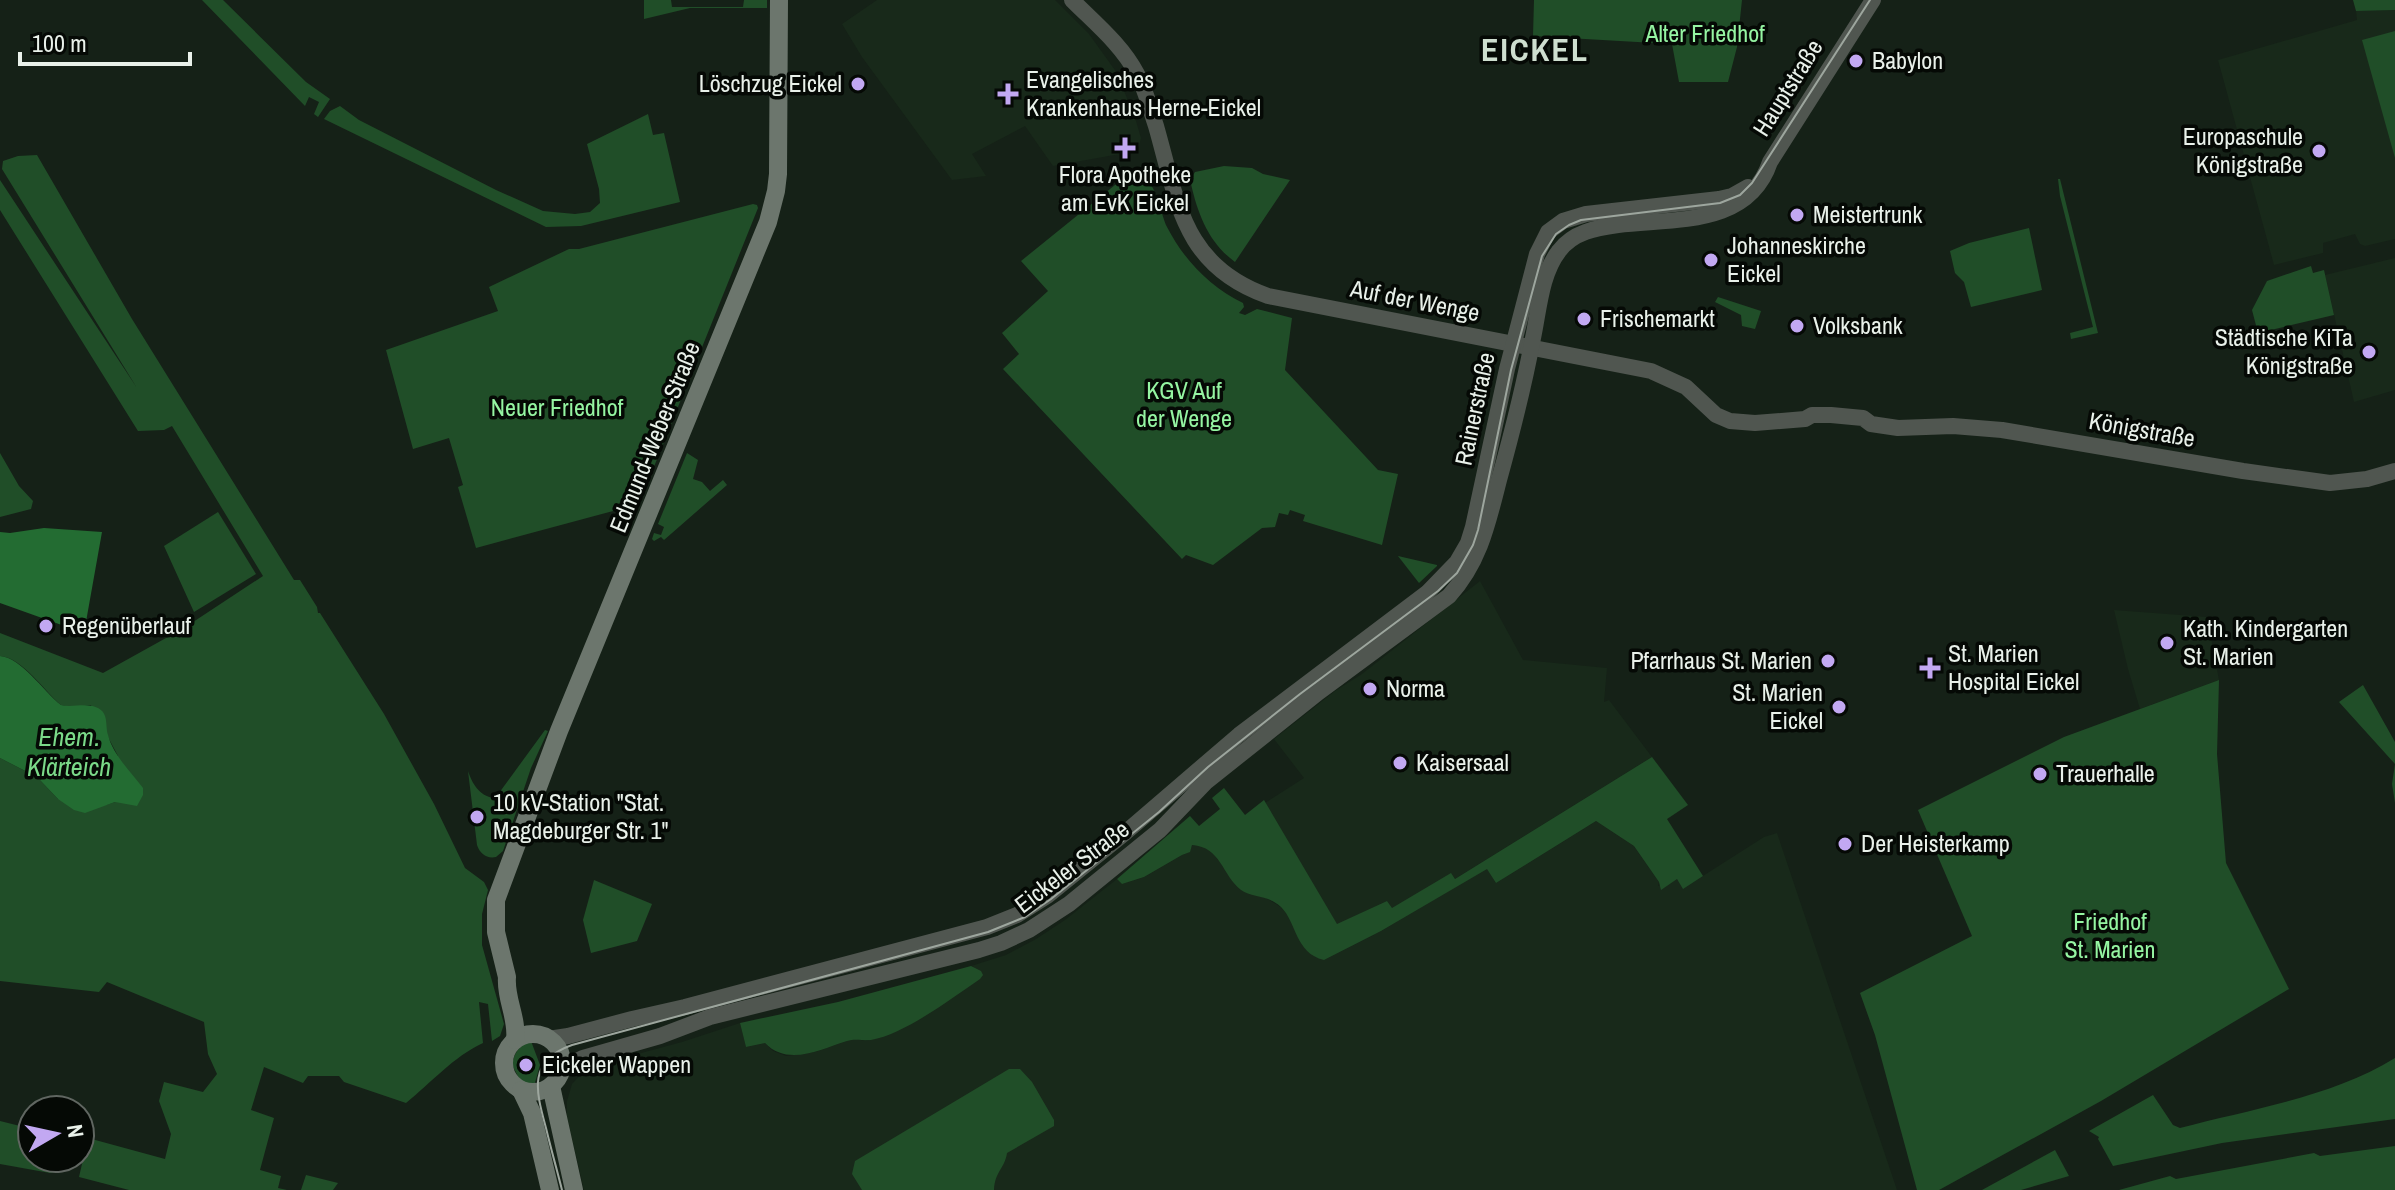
<svg xmlns="http://www.w3.org/2000/svg" width="2395" height="1190" viewBox="0 0 2395 1190" font-family="'Archivo Narrow',sans-serif">
<rect width="100%" height="100%" fill="#152117"/>
<!-- built -->
<g fill="#18291a">
<path d="M 877,0 L 1055,0 L 1089,34 L 1117,73 L 1136,121 L 1141,138 L 1139,146 L 1131,152 L 1053,166 L 1025,126 L 972,154 L 986,176 L 952,180 L 862,57 L 842,24 Z"/>
<path d="M 2395,10 L 2395,239 L 2365,246 L 2360,244 L 2355,234 L 2323,243 L 2323,253 L 2274,265 L 2218,60 L 2357,20 L 2356,11 Z"/>
<path d="M 2395,258 L 2395,390 L 2354,402 L 2325,275 Z"/>
<path d="M 1480,581 L 1523,660 L 1607,668 L 1604,702 L 1609,700 L 1652,757 L 1455,879 L 1451,874 L 1392,909 L 1387,901 L 1337,925 L 1265,803 L 1304,778 L 1274,739 L 1335,691 L 1362,674 Z"/>
<path d="M 2114,610 L 2207,617 L 2219,680 L 2140,709 L 2128,669 Z"/>
<path d="M 1596,821 L 1634,846 L 1659,882 L 1658,886 L 1677,879 L 1684,888 L 1764,837 L 1777,833 L 1897,1190 L 584,1190 L 567,1117 L 567,1101 L 572,1084 L 583,1072 L 597,1065 L 682,1042 L 740,1023 L 746,1047 L 765,1043 L 773,1051 L 786,1056 L 815,1052 L 852,1039 L 869,1041 L 974,967 L 971,966 L 1006,955 L 1036,939 L 1065,920 L 1117,879 L 1122,884 L 1144,877 L 1182,855 L 1189,852 L 1192,845 L 1205,847 L 1213,853 L 1241,890 L 1266,898 L 1281,907 L 1324,960 L 1381,931 L 1487,868 L 1496,883 Z"/>
</g>
<!-- green -->
<g fill="#204e28">
<path d="M 202,0 L 223,0 L 306,82 L 330,99 L 318,117 L 314,114 L 319,102 L 309,97 L 305,106 Z"/>
<path d="M 644,0 L 671,0 L 672,7 L 743,7 L 744,0 L 767,0 L 767,8 L 690,8 L 644,19 Z"/>
<path d="M 1534,0 L 1742,0 L 1737,47 L 1728,82 L 1679,82 L 1672,44 L 1533,36 Z"/>
<path d="M 2353,0 L 2395,0 L 2395,10 L 2356,11 Z"/>
<path d="M 2395,31 L 2395,158 L 2362,40 Z"/>
<path d="M 340,106 L 359,120 L 496,190 L 543,211 L 575,214 L 590,212 L 600,203 L 599,189 L 587,144 L 648,114 L 653,135 L 664,133 L 680,202 L 581,226 L 546,227 L 324,119 L 330,111 Z"/>
<path d="M 37,155 L 132,319 L 294,580 L 300,580 L 317,607 L 318,613 L 320,613 L 384,714 L 434,804 L 465,868 L 484,882 L 488,890 L 482,914 L 482,945 L 504,1024 L 500,1036 L 492,1041 L 488,1004 L 479,1002 L 483,1043 C 453,1057 432,1082 406,1103 L 344,1082 L 339,1076 L 308,1076 L 303,1083 L 264,1067 L 251,1110 L 274,1118 L 260,1170 L 281,1176 L 278,1188 L 287,1190 L 129,1190 L 79,1177 L 88,1138 L 165,1159 L 171,1134 L 159,1101 L 164,1082 L 203,1092 L 217,1074 L 208,1054 L 204,1022 L 107,982 L 99,992 L 0,981 L 0,758 L 37,777 L 58,799 L 106,805 L 115,802 L 118,756 L 91,705 L 70,707 L 61,705 C 44,691 23,658 0,656 L 0,633 L 103,673 L 184,628 L 263,576 L 172,426 L 164,430 L 138,431 L 0,210 L 0,180 L 137,388 L 2,169 L 3,161 L 18,156 Z"/>
<path d="M 1224,166 L 1252,168 L 1263,174 L 1290,180 L 1235,262 C 1209,243 1198,215 1191,184 L 1191,179 L 1195,172 Z"/>
<path d="M 1142,178 C 1157,182 1160,213 1167,227 C 1184,260 1210,287 1243,303 L 1244,307 L 1239,313 L 1245,315 L 1257,309 L 1292,318 L 1285,370 L 1378,470 L 1398,474 L 1382,545 L 1303,521 L 1305,515 L 1290,510 L 1288,515 L 1279,513 L 1275,527 L 1262,528 L 1213,565 L 1186,555 L 1182,559 L 1003,369 L 1019,354 L 1002,333 L 1048,291 L 1021,261 L 1115,185 L 1123,181 Z"/>
<path d="M 2058,179 L 2060,179 L 2098,333 L 2071,339 L 2070,333 L 2093,327 L 2060,196 Z"/>
<path d="M 753,204 L 757,205 L 758,208 L 639,504 L 476,548 L 458,487 L 463,485 L 449,438 L 413,449 L 386,350 L 498,311 L 489,287 L 569,249 L 579,249 Z"/>
<path d="M 2029,228 L 2042,290 L 1971,307 L 1964,282 L 1955,273 L 1950,251 L 1969,243 Z"/>
<path d="M 2311,266 L 2313,273 L 2324,270 L 2334,315 L 2258,333 L 2252,310 L 2267,281 Z"/>
<path d="M 1718,297 L 1761,311 L 1755,329 L 1742,326 L 1741,315 L 1715,302 Z"/>
<path d="M 0,453 L 19,486 L 33,501 L 31,509 L 0,517 Z"/>
<path d="M 687,453 L 698,460 L 693,479 L 702,482 L 710,491 L 723,480 L 727,485 L 664,540 L 661,537 L 654,541 L 652,539 L 654,533 L 661,535 L 664,527 L 658,524 Z"/>
<path d="M 218,512 L 256,574 L 194,612 L 164,546 Z"/>
<path d="M 1398,556 L 1437,565 L 1437,566 L 1419,583 Z"/>
<path d="M 2219,680 L 2217,754 L 2226,863 L 2289,989 L 2101,1101 L 1939,1190 L 1917,1190 L 1875,1035 L 1860,993 L 1972,936 L 1918,810 L 2064,737 Z"/>
<path d="M 2363,685 L 2395,742 L 2395,803 L 2392,784 L 2395,764 L 2339,702 Z"/>
<path d="M 545,730 L 548,731 L 531,768 L 503,851 L 496,857 C 487,859 480,854 477,845 L 468,771 C 472,783 479,796 494,798 L 499,793 Z"/>
<path d="M 1652,757 L 1688,805 L 1667,819 L 1703,876 L 1683,889 L 1677,879 L 1661,890 L 1659,882 L 1634,846 L 1596,821 L 1496,883 L 1487,869 L 1381,931 L 1324,960 C 1295,953 1297,923 1281,907 C 1269,895 1252,898 1241,890 C 1222,875 1221,847 1192,845 L 1190,852 L 1182,855 L 1144,877 L 1122,884 L 1117,879 L 1190,816 L 1199,826 L 1220,809 L 1212,798 L 1224,788 L 1245,815 L 1264,800 L 1337,924 L 1387,901 L 1392,908 L 1451,873 L 1455,879 Z"/>
<path d="M 594,880 L 652,904 L 637,941 L 591,953 L 583,920 Z"/>
<path d="M 971,966 L 981,971 L 983,975 L 980,979 C 952,998 905,1034 871,1040 C 864,1041 855,1038 847,1041 C 821,1049 788,1067 765,1043 L 746,1047 L 740,1023 L 838,1002 Z"/>
<path d="M 531,1041 L 540,1065 L 534,1086 L 520,1080 L 512,1065 C 514,1053 519,1045 531,1041 Z"/>
<path d="M 2395,1058 L 2395,1119 L 2222,1143 L 2113,1166 L 2098,1139 L 2099,1137 L 2089,1131 L 2153,1095 L 2173,1125 L 2180,1128 C 2251,1109 2332,1097 2395,1058 Z"/>
<path d="M 1009,1069 L 1020,1069 L 1032,1082 L 1054,1120 L 1054,1126 L 1007,1153 C 1005,1168 995,1171 994,1190 L 862,1190 L 852,1174 L 855,1161 Z"/>
<path d="M 0,1121 L 32,1129 L 32,1158 L 59,1158 L 61,1171 L 50,1173 L 0,1164 Z"/>
<path d="M 2395,1146 L 2395,1190 L 2119,1190 L 2170,1176 L 2176,1179 L 2314,1153 L 2320,1156 Z"/>
<path d="M 2055,1150 L 2069,1176 L 2021,1190 L 1982,1190 Z"/>
<path d="M 306,1175 L 338,1183 L 333,1190 L 301,1190 Z"/>
</g>
<!-- water -->
<g fill="#236c32">
<path d="M 44,528 L 102,532 L 84,633 L 0,603 L 0,532 L 10,533 Z"/>
<path d="M 0,656 C 22,658 43,691 61,705 C 73,708 87,702 98,708 C 109,714 105,725 108,735 C 113,755 131,772 143,788 L 143,795 L 137,806 L 115,802 L 85,813 L 74,810 L 58,799 L 37,777 L 0,758 Z"/>
</g>
<g fill="none" stroke-linecap="round" stroke-linejoin="round">
<!-- tertiary -->
<g stroke="#505650" stroke-width="16">
<path d="M 1072,0 C 1095,23 1122,45 1137,74 C 1146,90 1150,109 1156,126 C 1178,203 1183,266 1268,296 L 1651,371 L 1686,387 L 1716,415 L 1730,421 L 1755,423 L 1805,419 L 1812,415 L 1831,415 L 1863,418 L 1871,424 L 1898,428 L 1953,426 L 2002,430 L 2243,471 L 2330,483 L 2367,479 L 2395,471"/>
<path d="M 548,1039 L 568,1036 L 632,1019 L 685,1007 L 987,927 L 1017,915 L 1047,896 L 1126,832 L 1239,735 L 1427,593 L 1457,562 L 1468,543 L 1473,527 L 1507,369 L 1537,254 L 1548,232 L 1563,221 L 1586,214 L 1719,199 L 1732,196 L 1748,187"/>
<path d="M 561,1069 L 583,1058 L 660,1036 L 710,1017 L 979,950 L 1001,943 L 1029,930 L 1069,904 L 1160,830 L 1206,782 L 1319,692 L 1449,596 C 1480,562 1488,523 1499,480 C 1512,433 1524,386 1533,338 C 1539,310 1541,274 1559,251 C 1573,232 1596,228 1618,225 C 1675,218 1748,227 1770,162 L 1873,0"/>
</g>
<!-- secondary -->
<g stroke="#6c766d" stroke-width="18">
<circle cx="533" cy="1063" r="29"/>
<path d="M 515,1040 C 518,1018 505,999 507,977 L 496,932 L 496,900 L 559,731 L 768,222 L 776,191 L 778,174 L 779,0"/>
<path d="M 551,1086 L 574,1190"/>
<path d="M 521,1090 L 532,1113 L 550,1190"/>
</g>
<!-- tram -->
<path stroke="#9da69e" stroke-width="2" d="M 562,1190 C 557,1170 551,1149 546,1128 C 536,1091 527,1061 572,1045 L 988,932 L 1025,917 L 1051,899 L 1159,812 L 1208,767 L 1300,694 L 1438,591 L 1457,573 L 1473,545 L 1478,530 L 1511,370 L 1542,256 L 1556,234 L 1569,225 L 1581,220 L 1720,203 L 1740,195 L 1752,183 L 1870,0"/>
</g>
<!-- markers -->
<g fill="#c2a8f2" stroke="#050905" stroke-width="3">
<circle cx="1856" cy="61" r="8"/>
<circle cx="858" cy="84" r="8"/>
<path d="M1004 82h8v8h8v8h-8v8h-8v-8h-8v-8h8z"/>
<path d="M1121 136h8v8h8v8h-8v8h-8v-8h-8v-8h8z"/>
<circle cx="2319" cy="151" r="8"/>
<circle cx="1797" cy="215" r="8"/>
<circle cx="1711" cy="260" r="8"/>
<circle cx="1584" cy="319" r="8"/>
<circle cx="1797" cy="326" r="8"/>
<circle cx="2369" cy="352" r="8"/>
<circle cx="46" cy="626" r="8"/>
<circle cx="2167" cy="643" r="8"/>
<circle cx="1828" cy="661" r="8"/>
<path d="M1926 656h8v8h8v8h-8v8h-8v-8h-8v-8h8z"/>
<circle cx="1370" cy="689" r="8"/>
<circle cx="1839" cy="707" r="8"/>
<circle cx="1400" cy="763" r="8"/>
<circle cx="2040" cy="774" r="8"/>
<circle cx="477" cy="817" r="8"/>
<circle cx="1845" cy="844" r="8"/>
<circle cx="526" cy="1065" r="8"/>
</g>
<g text-anchor="middle" stroke-width="7" stroke-linejoin="round" paint-order="stroke">
<!-- park labels -->
<g font-size="24" fill="#95f5a2" stroke="#050905">
<text x="1705" y="42">Alter Friedhof</text>
<text x="1184" y="399">KGV Auf<tspan x="1184" dy="28">der Wenge</tspan></text>
<text x="557" y="416">Neuer Friedhof</text>
<text x="2110" y="930">Friedhof<tspan x="2110" dy="28">St. Marien</tspan></text>
</g>
<!-- poi labels -->
<g font-size="24" fill="#e9f1ea" stroke="#050905" text-anchor="start">
<text x="1872" y="69">Babylon</text>
<text x="1026" y="88">Evangelisches<tspan x="1026" dy="28">Krankenhaus Herne-Eickel</tspan></text>
<text x="842" y="92" text-anchor="end">Löschzug Eickel</text>
<text x="2303" y="145" text-anchor="end">Europaschule<tspan x="2303" dy="28">Königstraße</tspan></text>
<text x="1125" y="183" text-anchor="middle">Flora Apotheke<tspan x="1125" dy="28">am EvK Eickel</tspan></text>
<text x="1813" y="223">Meistertrunk</text>
<text x="1727" y="254">Johanneskirche<tspan x="1727" dy="28">Eickel</tspan></text>
<text x="1600" y="327">Frischemarkt</text>
<text x="1813" y="334">Volksbank</text>
<text x="2353" y="346" text-anchor="end">Städtische KiTa<tspan x="2353" dy="28">Königstraße</tspan></text>
<text x="62" y="634">Regenüberlauf</text>
<text x="2183" y="637">Kath. Kindergarten<tspan x="2183" dy="28">St. Marien</tspan></text>
<text x="1948" y="662">St. Marien<tspan x="1948" dy="28">Hospital Eickel</tspan></text>
<text x="1812" y="669" text-anchor="end">Pfarrhaus St. Marien</text>
<text x="1386" y="697">Norma</text>
<text x="1823" y="701" text-anchor="end">St. Marien<tspan x="1823" dy="28">Eickel</tspan></text>
<text x="1416" y="771">Kaisersaal</text>
<text x="2056" y="782">Trauerhalle</text>
<text x="493" y="811">10 kV-Station "Stat.<tspan x="493" dy="28">Magdeburger Str. 1"</tspan></text>
<text x="1861" y="852">Der Heisterkamp</text>
<text x="542" y="1073">Eickeler Wappen</text>
</g>
<!-- street labels -->
<g font-size="24" fill="#e9f1ea" stroke="#050905">
<text transform="translate(1788 88) rotate(-58)" y="8">Hauptstraße</text>
<text transform="translate(1415 301) rotate(11)" y="8">Auf der Wenge</text>
<text transform="translate(1475 409) rotate(-78)" y="8">Rainerstraße</text>
<text transform="translate(2142 430) rotate(10)" y="8">Königstraße</text>
<text transform="translate(655 437) rotate(-68)" y="8">Edmund-Weber-Straße</text>
<text transform="translate(1072 867) rotate(-37)" y="8">Eickeler Straße</text>
</g>
<!-- water labels -->
<g font-size="26" font-style="italic" fill="#7bda89" stroke="#050905">
<text x="69" y="746">Ehem.<tspan x="69" dy="30">Klärteich</tspan></text>
</g>
<!-- district labels -->
<g font-size="32" font-weight="bold" letter-spacing="2" fill="#cedecf" stroke="#050905">
<text x="1535" y="61">EICKEL</text>
</g>
</g>
<!-- north arrow -->
<g transform="translate(56 1134) rotate(81)"><circle r="38" fill="#050905" stroke="#606661" stroke-width="2"/>
<path d="M0-6L14 30L0 20L-14 30Z" fill="#c2a8f2"/>
<text y="-12" font-size="22" font-weight="bold" text-anchor="middle" fill="#e9f1ea">N</text>
</g>
<!-- scale -->
<path d="M20 52v12h170v-12" fill="none" stroke="#e9f1ea" stroke-width="4"/>
<text x="32" y="52" font-size="24" fill="#e9f1ea" stroke="#050905" stroke-width="6" paint-order="stroke">100 m</text>
</svg>
